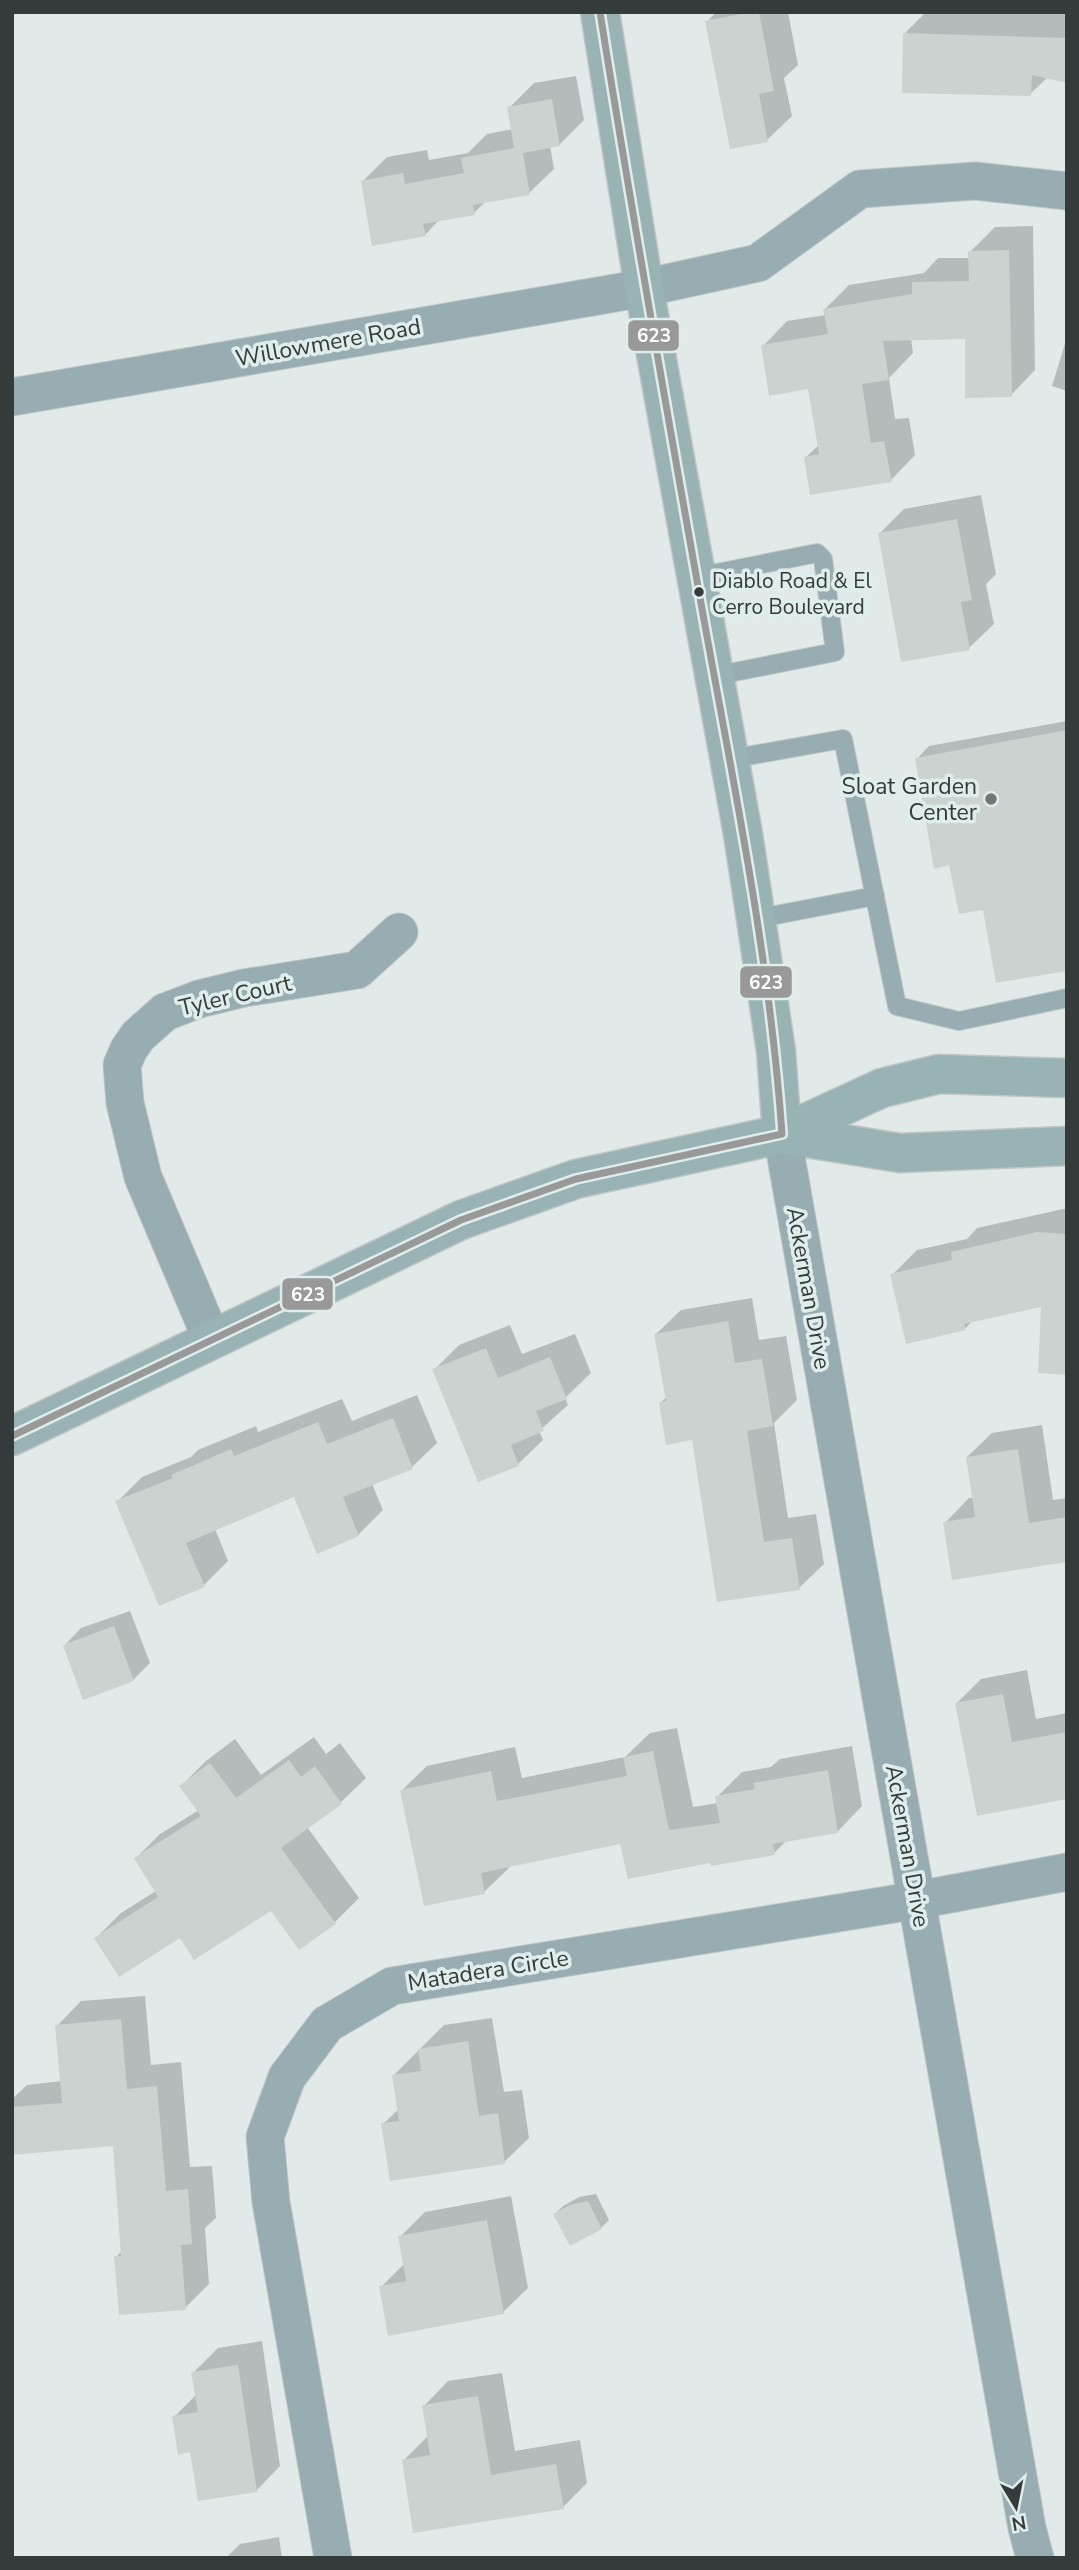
<svg xmlns="http://www.w3.org/2000/svg" width="1079" height="2570" viewBox="0 0 1079 2570" font-family="'Nunito Sans',sans-serif">
<rect width="100%" height="100%" fill="#e2eae9"/>
<!-- shadow -->
<g fill="#0003">
<path d="M 716,12 L 788,12 L 798,65 L 784,78 L 792,116 L 767,140 L 707,22 Z"/>
<path d="M 926,12 L 1067,13 L 1067,81 L 1048,77 L 1030,94 L 905,33 Z"/>
<path d="M 576,76 L 584,120 L 559,145 L 550,146 L 554,169 L 529,193 L 486,201 L 474,213 L 440,219 L 425,235 L 363,181 L 387,157 L 427,150 L 429,160 L 468,153 L 487,134 L 513,129 L 509,108 L 534,83 Z"/>
<path d="M 1033,226 L 1035,370 L 1011,395 L 967,338 L 911,339 L 913,353 L 889,378 L 895,419 L 909,418 L 915,455 L 891,480 L 806,457 L 819,445 L 809,387 L 763,346 L 787,321 L 826,315 L 825,309 L 849,285 L 924,273 L 938,258 L 970,258 L 970,252 L 995,227 Z"/>
<path d="M 1067,337 L 1067,391 L 1052,386 Z"/>
<path d="M 981,495 L 996,574 L 986,584 L 994,624 L 969,648 L 880,533 L 904,509 Z"/>
<path d="M 1067,721 L 1067,969 L 951,863 L 917,759 L 929,746 Z"/>
<path d="M 1063,1209 L 1067,1209 L 1067,1373 L 1043,1304 L 973,1320 L 965,1329 L 892,1275 L 917,1250 L 967,1239 L 977,1228 Z"/>
<path d="M 752,1298 L 759,1340 L 786,1336 L 797,1400 L 774,1423 L 788,1518 L 816,1514 L 824,1564 L 799,1588 L 718,1600 L 693,1438 L 660,1403 L 667,1397 L 656,1334 L 681,1310 Z"/>
<path d="M 510,1325 L 522,1354 L 575,1334 L 591,1373 L 565,1398 L 568,1405 L 539,1431 L 543,1440 L 518,1464 L 479,1480 L 434,1370 L 459,1345 Z"/>
<path d="M 417,1395 L 437,1443 L 412,1467 L 372,1484 L 383,1510 L 358,1535 L 295,1495 L 215,1529 L 228,1561 L 204,1585 L 117,1502 L 142,1477 L 191,1457 L 198,1450 L 256,1426 L 258,1432 L 342,1399 L 352,1421 Z"/>
<path d="M 1042,1425 L 1053,1500 L 1067,1498 L 1067,1560 L 945,1523 L 969,1498 L 974,1498 L 967,1457 L 992,1433 Z"/>
<path d="M 130,1611 L 150,1663 L 133,1680 L 65,1645 L 81,1628 Z"/>
<path d="M 1027,1670 L 1036,1719 L 1067,1713 L 1067,1797 L 957,1703 L 981,1679 Z"/>
<path d="M 677,1728 L 693,1807 L 718,1803 L 717,1797 L 742,1772 L 771,1767 L 780,1759 L 852,1746 L 862,1806 L 838,1831 L 788,1839 L 774,1853 L 622,1842 L 508,1865 L 509,1868 L 484,1892 L 402,1790 L 427,1766 L 515,1747 L 522,1778 L 625,1757 L 650,1733 Z"/>
<path d="M 314,1737 L 326,1754 L 340,1743 L 366,1778 L 341,1802 L 307,1827 L 359,1898 L 335,1922 L 300,1947 L 271,1909 L 181,1936 L 96,1938 L 121,1913 L 156,1891 L 136,1858 L 160,1834 L 199,1810 L 181,1786 L 206,1761 L 235,1739 L 261,1775 Z"/>
<path d="M 145,1996 L 151,2065 L 181,2062 L 190,2167 L 212,2166 L 216,2218 L 205,2228 L 209,2284 L 185,2308 L 116,2257 L 122,2251 L 115,2144 L 12,2153 L 12,2099 L 27,2085 L 62,2081 L 57,2026 L 81,2001 Z"/>
<path d="M 492,2018 L 504,2092 L 522,2090 L 529,2138 L 504,2162 L 383,2124 L 399,2109 L 393,2076 L 444,2025 Z"/>
<path d="M 596,2194 L 609,2220 L 601,2228 L 555,2214 L 563,2206 L 579,2197 Z"/>
<path d="M 511,2196 L 528,2288 L 503,2312 L 381,2287 L 405,2263 L 400,2237 L 425,2212 Z"/>
<path d="M 262,2341 L 280,2466 L 256,2491 L 192,2450 L 174,2417 L 197,2394 L 193,2373 L 218,2348 Z"/>
<path d="M 502,2373 L 515,2451 L 580,2440 L 587,2483 L 563,2507 L 404,2460 L 429,2435 L 424,2406 L 448,2381 Z"/>
<path d="M 279,2537 L 282,2558 L 226,2558 L 240,2544 Z"/>
</g>
<!-- building -->
<g fill="#ccd2d0">
<path d="M 751,12 L 759,12 L 774,91 L 759,94 L 768,142 L 730,149 L 705,21 Z"/>
<path d="M 903,33 L 1067,38 L 1067,83 L 1032,75 L 1031,96 L 902,93 Z"/>
<path d="M 552,99 L 560,146 L 523,153 L 530,195 L 473,205 L 475,215 L 423,224 L 426,236 L 372,246 L 361,181 L 403,173 L 405,184 L 464,173 L 461,158 L 514,148 L 507,107 Z"/>
<path d="M 1009,250 L 1012,397 L 965,398 L 965,339 L 883,341 L 889,380 L 862,384 L 871,443 L 884,441 L 892,482 L 810,495 L 804,457 L 819,454 L 808,389 L 769,396 L 761,345 L 828,334 L 823,309 L 912,294 L 912,282 L 969,281 L 968,251 Z"/>
<path d="M 957,519 L 972,600 L 961,602 L 970,650 L 901,662 L 878,533 Z"/>
<path d="M 1067,730 L 1067,971 L 996,983 L 983,910 L 959,914 L 949,865 L 934,869 L 915,758 Z"/>
<path d="M 1037,1232 L 1067,1234 L 1067,1375 L 1038,1373 L 1041,1307 L 964,1324 L 966,1330 L 906,1344 L 890,1274 L 952,1260 L 951,1252 Z"/>
<path d="M 728,1321 L 735,1363 L 762,1359 L 773,1426 L 747,1431 L 764,1542 L 792,1538 L 800,1590 L 717,1602 L 692,1440 L 666,1445 L 659,1403 L 666,1401 L 654,1334 Z"/>
<path d="M 486,1348 L 498,1378 L 550,1357 L 567,1399 L 536,1411 L 544,1431 L 511,1445 L 519,1466 L 478,1482 L 432,1369 Z"/>
<path d="M 393,1418 L 413,1469 L 343,1497 L 359,1536 L 317,1554 L 294,1497 L 186,1543 L 205,1587 L 159,1606 L 115,1501 L 173,1478 L 171,1475 L 231,1449 L 234,1456 L 318,1422 L 327,1444 Z"/>
<path d="M 1018,1449 L 1029,1523 L 1067,1517 L 1067,1562 L 952,1580 L 943,1522 L 975,1517 L 966,1457 Z"/>
<path d="M 114,1626 L 134,1681 L 83,1700 L 63,1645 Z"/>
<path d="M 1003,1694 L 1012,1742 L 1067,1732 L 1067,1799 L 977,1816 L 955,1703 Z"/>
<path d="M 653,1751 L 669,1830 L 720,1823 L 715,1796 L 755,1789 L 753,1783 L 828,1770 L 838,1833 L 773,1844 L 775,1855 L 711,1866 L 710,1863 L 628,1879 L 620,1844 L 481,1873 L 485,1894 L 424,1906 L 400,1790 L 491,1771 L 497,1801 L 627,1776 L 623,1757 Z"/>
<path d="M 289,1760 L 301,1777 L 315,1766 L 342,1804 L 281,1848 L 336,1924 L 299,1950 L 271,1911 L 194,1960 L 180,1938 L 119,1977 L 94,1938 L 158,1897 L 134,1858 L 201,1816 L 179,1786 L 210,1763 L 236,1798 Z"/>
<path d="M 121,2019 L 127,2089 L 157,2086 L 166,2191 L 188,2189 L 192,2244 L 181,2245 L 186,2310 L 119,2315 L 114,2256 L 121,2256 L 113,2146 L 12,2155 L 12,2107 L 62,2103 L 55,2025 Z"/>
<path d="M 468,2041 L 479,2116 L 498,2113 L 505,2164 L 390,2181 L 381,2123 L 399,2121 L 392,2075 L 421,2071 L 418,2049 Z"/>
<path d="M 588,2201 L 602,2229 L 570,2246 L 553,2214 L 570,2205 Z"/>
<path d="M 487,2220 L 504,2314 L 388,2336 L 379,2286 L 406,2281 L 398,2236 Z"/>
<path d="M 238,2365 L 257,2492 L 198,2501 L 190,2452 L 178,2455 L 172,2416 L 198,2412 L 191,2372 Z"/>
<path d="M 478,2396 L 491,2475 L 556,2464 L 564,2509 L 413,2533 L 402,2460 L 430,2455 L 422,2405 Z"/>
</g>
<g fill="none" stroke-linecap="round" stroke-linejoin="round">
<defs>
<g id="lane">
<path d="M 697,577 L 817,553 L 823,559 L 835,652 L 714,676"/>
<path d="M 730,759 L 843,739 L 897,1006 L 959,1021 L 1067,998"/>
<path d="M 755,919 L 875,896"/>
</g>
<g id="street">
<path d="M 12,397 L 644,288 L 758,263 L 860,189 L 975,181 L 1067,191"/>
<path d="M 782,1134 L 1027,2528 L 1035,2558"/>
<path d="M 212,1340 L 143,1177 L 125,1103 L 122,1065 L 129,1049 L 138,1036 L 165,1012 L 199,999 L 244,988 L 357,970 L 399,932"/>
<path d="M 333,2558 L 271,2202 L 265,2137 L 287,2077 L 327,2024 L 392,1986 L 918,1900 L 1067,1872"/>
</g>
<g id="secondary">
<path d="M 600,12 L 644,288 L 743,834 L 776,1051 L 782,1134"/>
<path d="M 782,1134 L 900,1153 L 1067,1146"/>
<path d="M 12,1436 L 461,1220 L 576,1179 L 782,1134 L 882,1088 L 939,1074 L 1067,1078"/>
</g>
</defs>
<!-- lane casing -->
<use href="#lane" stroke="#c0c6c5" stroke-width="20"/>
<!-- street casing -->
<use href="#street" stroke="#c0c6c5" stroke-width="39"/>
<!-- secondary casing -->
<use href="#secondary" stroke="#c0c6c5" stroke-width="41"/>
<!-- lane -->
<use href="#lane" stroke="#97adb1" stroke-width="18"/>
<!-- street -->
<use href="#street" stroke="#97adb1" stroke-width="37"/>
<!-- secondary -->
<use href="#secondary" stroke="#99b2b4" stroke-width="38"/>
<defs>
<path id="bus-1" d="M 12,1436 L 461,1220 L 576,1179 L 782,1134 C 770,961 735,791 704,620 C 668,418 632,215 600,12"/>
</defs>
<!-- bus-1 casing -->
<use href="#bus-1" stroke="#dfeeec" stroke-width="12"/>
<!-- bus-1 -->
<use href="#bus-1" stroke="#999" stroke-width="7"/>
</g>
<!-- markers -->
<circle fill="#353b3a" stroke="#dfeeec" stroke-width="2.5" cx="699" cy="592" r="6"/>
<circle fill="#727877" stroke="#dfeeec" stroke-width="2.5" cx="991" cy="799" r="7"/>
<g text-anchor="middle" stroke-width="7" stroke-linejoin="round" paint-order="stroke">
<!-- bus labels -->
<g font-size="21" fill="#353b3a" stroke="#dfeeec" text-anchor="start">
<text x="712" y="588">Diablo Road &amp; El<tspan x="712" dy="26">Cerro Boulevard</tspan></text>
</g>
<!-- street labels -->
<g font-size="23" fill="#353b3a" stroke="#dfeeec">
<text transform="translate(328 342) rotate(-10)" y="8">Willowmere Road</text>
<text transform="translate(235 995) rotate(-13)" y="8">Tyler Court</text>
<text transform="translate(809 1288) rotate(80)" y="8">Ackerman Drive</text>
<text transform="translate(908 1846) rotate(80)" y="8">Ackerman Drive</text>
<text transform="translate(488 1970) rotate(-9)" y="8">Matadera Circle</text>
</g>
<!-- poi labels -->
<g font-size="23" fill="#353b3a" stroke="#dfeeec" text-anchor="end">
<text x="977" y="794">Sloat Garden<tspan x="977" dy="26">Center</tspan></text>
</g>
</g>
<g stroke="#dfeeec" stroke-width="2.5">
<rect x="627" y="319" width="53" height="33" rx="7" fill="#999"/>
<rect x="739" y="965" width="54" height="34" rx="7" fill="#999"/>
<rect x="281" y="1277" width="53" height="34" rx="7" fill="#999"/>
</g>
<g font-size="19" text-anchor="middle" font-weight="bold" fill="#fff">
<text x="654" y="342">623</text>
<text x="766" y="989">623</text>
<text x="308" y="1301">623</text>
</g>
<!-- border -->
<rect width="1079" height="2570" fill="none" stroke="#353b3a" stroke-width="28"/>
<!-- north arrow -->
<g transform="translate(1016 2507) rotate(170)" stroke="#dfeeec" stroke-width="5" paint-order="stroke">
<path d="M0-5L12 26L0 18L-12 26Z" fill="#353b3a"/>
<text y="-10" font-size="19" font-weight="bold" text-anchor="middle" fill="#353b3a">N</text>
</g>
</svg>
